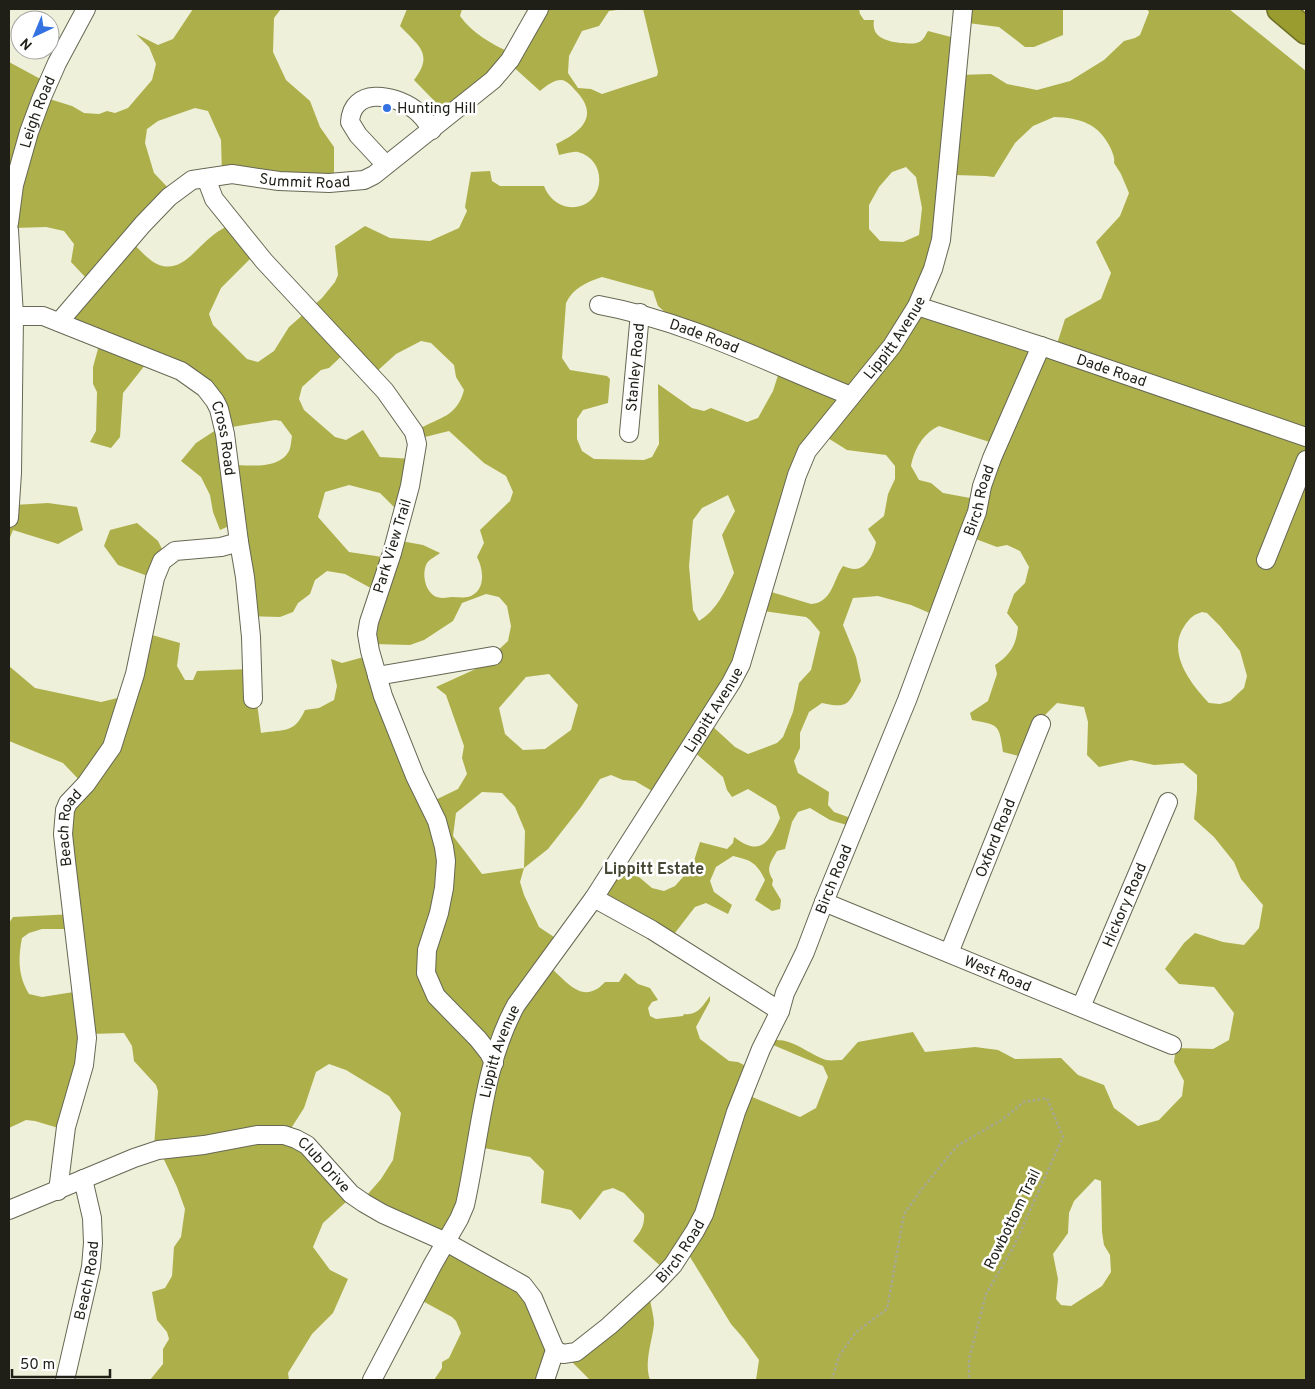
<svg xmlns="http://www.w3.org/2000/svg" width="1315" height="1389" viewBox="0 0 1315 1389" font-family="Overpass,sans-serif">
<rect width="100%" height="100%" fill="#eef0d9"/>
<!-- forest -->
<g fill="#adaf4a" fill-rule="evenodd">
<path d="M 193,9 L 281,9 L 274,18 L 273,52 L 286,80 L 310,101 L 320,127 L 334,147 L 334,180 L 222,175 L 221,140 L 208,111 L 195,108 L 158,121 L 147,129 L 145,143 L 154,173 L 173,193 L 131,241 C 139,249 148,260 157,264 C 181,275 196,248 212,236 C 219,230 228,226 235,222 L 260,249 L 221,288 L 209,314 L 213,325 L 247,359 L 258,362 L 274,351 L 289,327 L 322,298 L 335,282 L 338,275 L 335,246 L 365,226 L 390,238 L 430,241 L 459,228 L 467,211 L 465,207 L 471,172 L 490,171 L 492,181 L 500,186 L 544,186 C 548,197 558,206 569,207 C 605,210 610,160 578,152 C 573,151 565,154 559,155 L 556,144 C 581,132 600,116 576,91 C 572,87 567,80 561,80 C 553,80 546,86 540,91 L 509,63 L 449,116 L 414,80 C 434,54 419,46 400,26 L 407,9 L 462,9 L 460,16 C 474,35 492,44 513,54 L 539,9 L 625,9 L 609,11 L 599,26 L 582,31 L 569,56 L 568,73 L 578,88 L 591,89 L 602,94 L 657,76 L 658,72 L 643,9 L 859,9 L 860,14 L 864,20 L 874,20 C 871,38 887,41 901,43 C 907,43 915,45 921,41 C 924,39 926,34 928,31 L 955,38 L 958,75 L 991,74 L 1007,84 L 1037,90 L 1070,81 L 1104,60 L 1124,41 L 1135,38 L 1140,35 L 1149,12 L 1147,9 L 1229,9 L 1306,71 L 1306,1380 L 756,1380 L 759,1360 L 744,1339 L 731,1324 L 687,1252 L 666,1271 L 633,1241 C 640,1232 645,1226 644,1214 L 624,1193 L 613,1188 L 603,1191 L 580,1220 L 571,1210 L 541,1203 L 544,1171 L 530,1157 L 479,1147 L 448,1241 L 513,1271 L 550,1335 L 545,1380 L 434,1380 L 442,1368 L 442,1362 L 449,1358 L 461,1333 L 456,1321 L 452,1317 L 417,1298 L 446,1244 L 361,1202 L 381,1179 L 393,1160 L 401,1113 L 389,1096 L 346,1070 L 329,1064 L 316,1072 L 304,1108 L 290,1130 L 347,1201 L 323,1223 L 313,1247 L 330,1270 L 348,1279 L 333,1313 L 312,1334 L 288,1373 L 289,1380 L 150,1380 L 163,1364 L 163,1349 L 169,1339 L 167,1332 L 157,1320 L 152,1292 L 165,1288 L 172,1276 L 174,1247 L 181,1237 L 185,1209 L 177,1187 L 159,1149 L 154,1148 L 158,1091 L 156,1085 L 134,1061 L 132,1046 L 124,1033 L 90,1034 L 65,1130 L 35,1121 L 26,1120 L 9,1128 L 9,923 L 13,917 L 74,914 L 67,814 L 84,785 L 63,763 L 9,741 L 9,666 L 35,688 L 101,702 L 126,696 L 145,633 L 180,643 L 177,666 L 185,680 L 193,680 L 197,671 L 251,669 L 253,673 L 261,733 C 285,729 294,734 305,710 L 319,708 L 334,700 L 337,686 L 331,659 L 342,663 L 371,655 L 429,803 L 458,789 L 467,774 L 462,758 L 464,746 L 446,695 L 436,687 L 480,667 L 508,641 L 511,626 L 507,606 L 499,597 L 486,594 L 462,603 L 453,621 L 424,640 L 410,645 L 373,644 L 378,592 L 345,574 L 327,571 L 315,580 L 310,594 L 298,603 L 293,612 L 280,617 L 249,616 L 229,526 L 220,530 L 213,512 L 210,495 L 201,477 L 181,461 L 196,443 L 225,424 L 203,382 L 153,355 L 123,393 L 120,437 L 111,448 L 90,442 L 96,431 L 97,392 L 93,384 L 93,367 L 101,338 L 54,313 L 88,280 L 71,262 L 74,244 L 64,231 L 46,227 L 14,228 L 9,273 L 9,62 L 46,82 L 43,97 L 72,106 L 84,113 L 99,114 L 107,111 L 115,113 L 128,108 L 152,80 L 156,64 L 149,47 L 136,34 L 158,45 L 173,39 ZM 1054,117 C 1080,118 1099,123 1111,149 C 1113,154 1115,158 1114,163 L 1121,174 L 1129,193 L 1120,216 L 1096,242 L 1111,273 L 1101,299 L 1065,319 L 1055,350 L 922,302 L 955,175 L 986,176 L 994,177 L 1015,143 L 1033,126 ZM 906,167 L 916,177 L 922,208 L 919,235 L 903,242 L 880,241 L 869,229 L 869,205 L 879,187 L 892,172 ZM 602,277 L 653,291 L 658,306 L 672,318 L 781,366 L 773,391 L 758,418 L 747,422 L 711,408 L 704,411 L 692,408 L 658,384 L 659,444 L 652,457 L 644,460 L 594,459 L 582,451 L 577,439 L 577,419 L 583,410 L 608,403 L 610,379 L 607,376 L 570,370 L 562,358 L 566,303 C 573,288 587,282 602,277 ZM 421,341 L 431,343 L 454,365 L 456,377 L 464,390 C 457,417 440,417 419,429 L 417,439 L 449,431 L 484,463 L 506,476 L 513,492 L 510,501 L 480,530 L 484,543 L 477,557 C 484,570 486,592 468,597 C 463,598 457,597 452,597 C 446,598 438,599 433,595 C 424,588 422,572 427,563 C 430,559 436,556 440,553 L 423,545 L 401,541 L 389,558 L 349,552 L 318,517 L 325,492 L 349,485 L 380,493 L 401,514 L 413,459 L 380,457 L 363,430 L 346,440 L 335,437 L 304,410 L 299,399 L 302,387 L 321,370 L 329,368 L 348,350 L 375,373 L 396,354 ZM 275,420 L 281,421 L 292,436 C 291,441 291,447 289,451 C 279,470 248,465 230,465 L 232,427 ZM 939,426 L 996,444 L 981,500 L 943,493 L 931,483 L 919,480 L 911,466 C 914,450 923,433 939,426 ZM 823,435 L 847,450 L 886,455 L 895,466 L 895,479 L 888,494 L 884,516 L 868,529 L 876,542 C 874,552 867,569 855,569 C 851,569 846,567 843,566 C 833,580 832,603 811,604 L 768,591 L 811,449 ZM 728,495 L 735,511 L 722,535 L 734,573 C 725,591 717,610 699,621 L 693,610 L 689,566 L 693,520 L 702,508 ZM 973,538 L 997,547 L 1007,545 L 1020,551 L 1029,567 L 1025,583 L 1014,594 L 1007,613 L 1018,627 C 1016,646 1010,655 995,665 L 997,674 L 988,701 L 970,713 L 972,720 C 999,725 999,724 1003,752 L 1023,757 L 1040,720 L 1057,703 L 1084,707 L 1088,722 L 1087,755 L 1099,767 L 1131,760 L 1154,765 L 1183,763 L 1197,775 L 1197,790 L 1194,819 L 1214,837 L 1234,862 L 1241,879 L 1263,905 L 1259,928 L 1244,945 L 1223,942 L 1195,933 L 1184,943 L 1165,969 L 1179,984 L 1214,987 L 1234,1013 L 1229,1040 L 1213,1049 L 1176,1048 L 1174,1062 L 1184,1081 L 1182,1096 L 1159,1120 L 1138,1126 L 1114,1108 L 1104,1085 L 1078,1075 L 1061,1058 L 1015,1059 L 998,1050 L 975,1047 L 925,1052 L 913,1032 L 858,1042 L 842,1060 C 837,1060 831,1061 826,1060 C 809,1054 793,1039 775,1040 L 773,1045 L 823,1066 L 828,1077 L 816,1108 L 800,1117 L 750,1096 L 758,1072 L 738,1062 L 729,1061 L 700,1039 L 696,1027 L 710,1001 L 710,996 C 703,1005 698,1016 684,1014 L 683,1016 L 656,1019 L 650,1016 L 648,1008 L 652,1002 L 658,1000 L 650,988 L 638,984 L 625,973 L 619,982 L 605,982 C 583,1006 567,982 548,965 L 563,943 L 539,927 L 524,895 L 520,882 L 524,868 L 548,849 L 581,807 L 600,779 L 611,775 L 623,780 L 635,781 L 659,795 L 692,750 L 723,777 L 727,790 L 732,797 L 748,789 L 776,806 L 780,818 C 769,843 760,857 734,837 L 733,843 L 727,849 L 700,842 L 692,867 L 675,886 L 664,891 L 652,888 L 621,862 L 600,895 L 671,938 L 695,907 L 706,903 L 728,914 L 732,905 L 714,892 L 710,881 L 716,867 L 733,856 C 751,860 757,863 765,880 L 755,900 L 772,911 L 780,909 L 781,900 L 772,885 L 773,880 C 765,868 771,862 777,851 L 785,849 L 792,822 L 798,812 L 810,808 L 830,820 L 860,829 L 862,822 L 834,812 L 828,805 L 829,792 L 798,773 L 794,761 L 800,748 L 800,733 L 809,712 L 822,703 C 849,709 848,704 861,681 L 856,657 L 843,625 L 853,598 L 878,596 L 911,605 L 941,618 ZM 763,611 L 806,617 L 810,620 L 820,632 L 811,670 L 799,683 L 793,712 L 783,737 L 777,743 L 748,754 L 735,747 L 710,724 ZM 1202,612 L 1207,613 L 1220,626 L 1240,651 L 1247,676 L 1244,688 L 1230,701 L 1220,704 L 1209,703 C 1190,683 1166,652 1185,625 C 1190,618 1193,615 1202,612 ZM 549,674 L 578,705 L 571,730 L 545,749 L 523,750 L 505,734 L 499,708 L 526,677 ZM 482,792 L 502,793 L 515,807 L 525,831 L 524,868 L 482,874 L 453,836 L 456,813 ZM 42,929 L 73,929 L 80,991 L 42,997 L 29,994 C 18,976 18,959 22,938 L 29,933 ZM 1095,1179 L 1101,1181 L 1102,1232 L 1104,1245 L 1110,1255 L 1111,1272 L 1102,1286 L 1071,1306 L 1061,1305 L 1056,1299 L 1058,1279 L 1053,1254 L 1068,1233 L 1069,1213 L 1074,1201 Z"/>
<path d="M 966,9 L 1063,9 L 1063,35 L 1034,47 L 1025,47 L 999,27 L 968,23 Z"/>
<path d="M 9,437 L 14,505 L 48,503 L 77,507 L 83,530 L 58,544 L 13,530 L 9,540 Z"/>
<path d="M 137,523 L 158,541 L 166,557 L 153,578 L 118,565 L 104,546 L 110,530 Z"/>
<path d="M 650,1299 C 651,1307 654,1316 654,1324 C 652,1343 644,1361 650,1380 L 590,1380 L 562,1352 Z"/>
</g>
<g fill="none" stroke-linecap="round" stroke-linejoin="round">
<defs>
<g id="minor">
<path d="M 386,165 L 358,135 L 350,122 C 352,87 393,94 414,109 C 422,115 427,122 432,130"/>
<path d="M 206,178 L 214,199 L 264,261 L 385,391 L 414,432 L 417,444 L 410,486 L 392,553 L 369,622 L 367,634 L 370,651 L 383,696 L 415,776 L 437,821 L 444,847 L 446,861 L 444,888 L 439,913 L 427,950 L 426,973 L 436,996 L 478,1039 L 489,1053 L 494,1063"/>
<path id="s1" d="M 9,223 L 14,185 L 29,132 L 42,97 L 57,63 L 86,9"/>
<path d="M 9,230 L 14,316 L 12,473 L 9,518"/>
<path id="s2" d="M 599,305 C 687,321 768,363 851,396"/>
<path id="s3" d="M 917,306 L 1041,346 L 1306,437"/>
<path id="s4" d="M 14,316 L 43,316 L 181,371 L 205,388 L 215,401 L 219,409 L 225,434 L 239,542 L 245,577 L 251,637 L 253,699"/>
<path id="s5" d="M 59,322 L 143,224 L 169,197 L 192,180 L 232,174 L 279,181 L 329,183 L 364,180 L 374,175 L 493,80 L 510,60 L 539,9"/>
<path id="s6" d="M 629,433 L 640,313"/>
<path d="M 1266,560 L 1306,460"/>
<path d="M 377,676 L 493,656"/>
<path d="M 594,898 L 652,930 L 780,1011"/>
<path id="s7" d="M 824,902 L 1172,1045"/>
<path id="s8" d="M 949,953 L 1041,724"/>
<path id="s9" d="M 1081,1007 L 1168,802"/>
<path id="s10" d="M 58,1191 L 66,1127 L 84,1065 L 87,1038 L 66,861 L 63,834 L 65,810 L 68,803 L 86,784 L 112,747 L 135,674 L 155,578 L 162,561 L 175,551 L 221,547 L 239,542"/>
<path id="s11" d="M 9,1210 L 134,1158 L 158,1150 L 204,1145 L 257,1135 L 284,1135 L 296,1139 L 307,1145 L 351,1194 L 364,1203 L 383,1214 L 446,1242 L 523,1285 L 533,1298 L 555,1350 L 545,1380"/>
<path id="s12" d="M 555,1350 L 563,1354 L 576,1352 L 609,1326 L 655,1284 L 673,1265 L 695,1231 L 704,1214 L 736,1112 L 761,1049 L 780,1011 L 785,993 L 805,952 L 824,902 L 907,700 L 970,530 L 977,512 L 982,486 L 992,458 L 1041,346"/>
<path id="s13" d="M 65,1380 L 91,1267 L 93,1243 L 92,1218 L 83,1179"/>
<path id="s14" d="M 372,1380 L 433,1264 L 459,1219 L 465,1205 C 480,1138 483,1065 516,1005 L 594,898 L 731,683 L 741,664 L 797,475 L 807,451 L 892,346 L 917,306 L 933,269 L 941,240 L 963,9"/>
</g>
<path id="highway" d="M 1280,9 L 1306,31"/>
</defs>
<!-- minor casing -->
<use href="#minor" stroke="#666854" stroke-width="20"/>
<!-- highway casing -->
<use href="#highway" stroke="#6f7027" stroke-width="28"/>
<!-- path -->
<path stroke="#a7a997" stroke-width="2.5" stroke-dasharray="2.5 2.5" stroke-linecap="butt" d="M 832,1380 L 839,1356 L 856,1332 L 887,1309 L 904,1214 L 925,1185 L 957,1146 L 1003,1119 L 1024,1102 L 1047,1098 L 1063,1137 L 1013,1248 L 986,1294 L 969,1359 L 969,1380"/>
<!-- minor -->
<use href="#minor" stroke="#fff" stroke-width="18"/>
<!-- highway -->
<use href="#highway" stroke="#9a9c2f" stroke-width="25"/>
</g>
<!-- markers -->
<circle fill="#3372e0" stroke="#fff" stroke-width="2" cx="387" cy="108" r="5"/>
<g text-anchor="middle" stroke-width="5" stroke-linejoin="round" paint-order="stroke">
<!-- poi labels -->
<g font-size="15" fill="#1f1f17" stroke="#fff" text-anchor="start">
<text x="397" y="113">Hunting Hill</text>
</g>
<!-- street labels -->
<g font-size="15" fill="#1f1f17" stroke="#fff">
<text dy="5" stroke="none"><textPath href="#s1" startOffset="115">Leigh Road</textPath></text>
<text dy="5" stroke="none"><textPath href="#s5" startOffset="309">Summit Road</textPath></text>
<text dy="5" stroke="none"><textPath href="#s2" startOffset="110">Dade Road</textPath></text>
<text dy="5" stroke="none"><textPath href="#s14" startOffset="1181">Lippitt Avenue</textPath></text>
<text dy="5" stroke="none"><textPath href="#s6" startOffset="66">Stanley Road</textPath></text>
<text dy="5" stroke="none"><textPath href="#s3" startOffset="205">Dade Road</textPath></text>
<text dy="5" stroke="none"><textPath href="#s4" startOffset="262">Cross Road</textPath></text>
<text dy="5" stroke="none"><textPath href="#s12" startOffset="978">Birch Road</textPath></text>
<text transform="translate(392 546) rotate(-73)" y="5">Park View Trail</text>
<text dy="5" stroke="none"><textPath href="#s14" startOffset="761">Lippitt Avenue</textPath></text>
<text dy="5" stroke="none"><textPath href="#s10" startOffset="369">Beach Road</textPath></text>
<text dy="5" stroke="none"><textPath href="#s8" startOffset="124">Oxford Road</textPath></text>
<text dy="5" stroke="none"><textPath href="#s12" startOffset="572">Birch Road</textPath></text>
<text dy="5" stroke="none"><textPath href="#s9" startOffset="111">Hickory Road</textPath></text>
<text dy="5" stroke="none"><textPath href="#s7" startOffset="188">West Road</textPath></text>
<text dy="5" stroke="none"><textPath href="#s14" startOffset="356">Lippitt Avenue</textPath></text>
<text dy="5" stroke="none"><textPath href="#s11" startOffset="339">Club Drive</textPath></text>
<text transform="translate(1012 1219) rotate(-64)" y="5">Rowbottom Trail</text>
<text dy="5" stroke="none"><textPath href="#s12" startOffset="168">Birch Road</textPath></text>
<text dy="5" stroke="none"><textPath href="#s13" startOffset="102">Beach Road</textPath></text>
</g>
<!-- neighbourhood labels -->
<g font-size="16" font-weight="bold" fill="#474835" stroke="#fff">
<text x="654" y="874">Lippitt Estate</text>
</g>
</g>
<!-- border -->
<rect width="1315" height="1389" fill="none" stroke="#1f1f17" stroke-width="20"/>
<!-- north arrow -->
<g transform="translate(35 35) rotate(224)"><circle r="24" fill="#ffffff" stroke="#a5a5a2"/>
<path d="M0-4L9 19L0 12L-9 19Z" fill="#3372e0"/>
<text y="-8" font-size="14" font-weight="bold" text-anchor="middle" fill="#1f1f17">N</text>
</g>
<!-- scale -->
<path d="M12 1369v8h98v-8" fill="none" stroke="#1f1f17" stroke-width="2.5"/>
<text x="20" y="1369" font-size="15" fill="#1f1f17" stroke="#ffffff" stroke-width="4" paint-order="stroke">50 m</text>
</svg>
